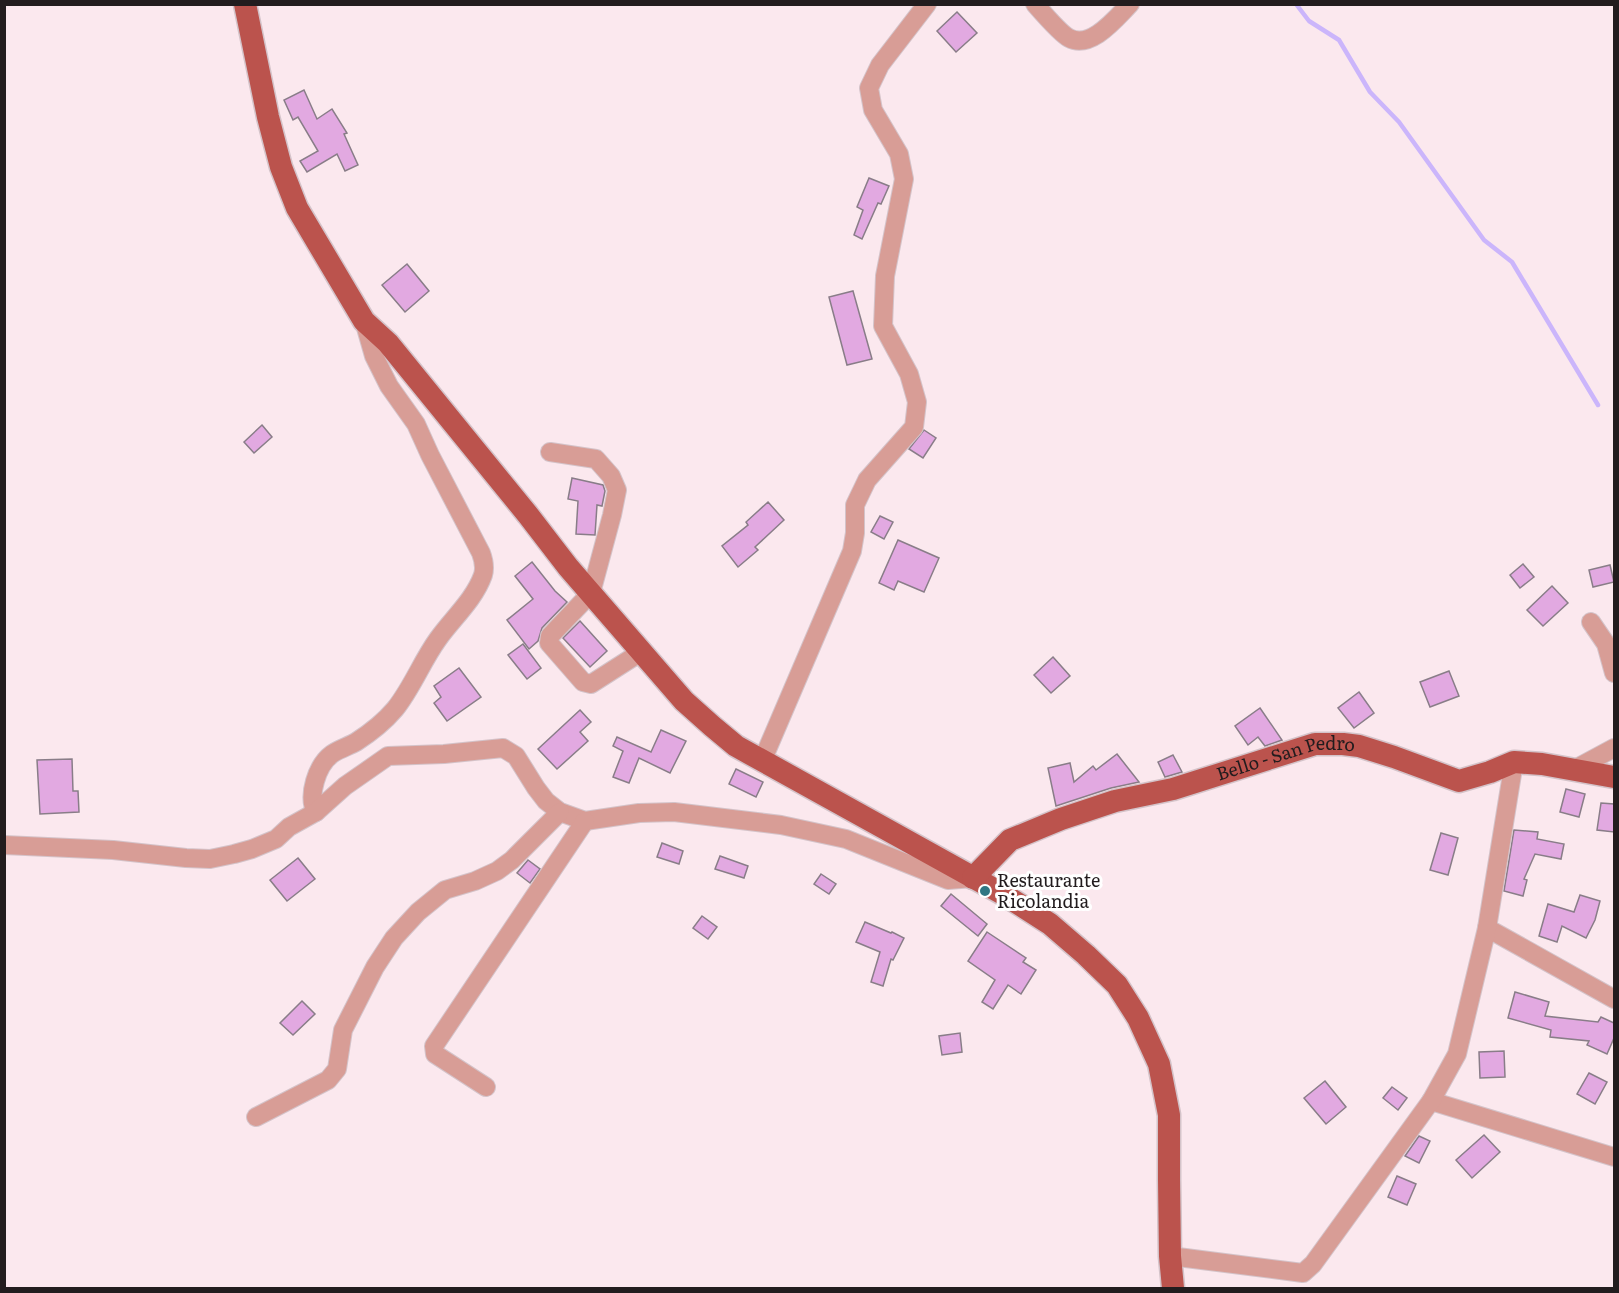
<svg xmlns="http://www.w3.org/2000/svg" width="1619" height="1293" viewBox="0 0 1619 1293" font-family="Literata,serif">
<rect width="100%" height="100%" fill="#fbe8ee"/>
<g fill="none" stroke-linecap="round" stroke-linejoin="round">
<!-- stream -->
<path stroke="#cbb5fb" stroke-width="4.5" d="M 1296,4 L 1309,21 L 1339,40 L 1370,92 L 1399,122 L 1484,240 L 1512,262 L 1598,405"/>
</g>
<!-- building -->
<g fill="#e2a9e1" stroke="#897d88" stroke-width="1.5">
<path d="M 957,12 L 977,33 L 956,52 L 937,31 Z"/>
<path d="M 304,90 L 317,119 L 332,109 L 347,133 L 344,134 L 358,165 L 345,171 L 337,154 L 307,172 L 300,161 L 318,151 L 298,117 L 293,120 L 284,100 Z"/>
<path d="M 869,178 L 889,186 L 881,204 L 878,203 L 862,239 L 854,235 L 863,210 L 857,207 Z"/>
<path d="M 407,264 L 429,291 L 405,312 L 382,285 Z"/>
<path d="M 853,291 L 872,359 L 847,365 L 829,297 Z"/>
<path d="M 262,425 L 272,437 L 254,453 L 244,442 Z"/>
<path d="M 924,430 L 936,438 L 923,458 L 909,449 Z"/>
<path d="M 572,478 L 603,485 L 605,491 L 602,506 L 597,505 L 595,535 L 576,534 L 578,501 L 568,499 Z"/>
<path d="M 768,502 L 784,520 L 755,547 L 758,550 L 738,567 L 722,546 L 748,525 L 746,522 Z"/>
<path d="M 880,516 L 893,522 L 884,539 L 871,532 Z"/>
<path d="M 898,540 L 939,558 L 924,592 L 898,581 L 894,590 L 879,583 Z"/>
<path d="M 532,562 L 555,591 L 567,602 L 542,628 L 538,641 L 529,649 L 507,620 L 533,599 L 515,576 Z"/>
<path d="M 1523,564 L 1534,577 L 1520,588 L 1510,575 Z"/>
<path d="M 1610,565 L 1614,582 L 1593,587 L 1589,570 Z"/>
<path d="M 1552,586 L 1568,603 L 1543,626 L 1527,610 Z"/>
<path d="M 580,621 L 607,651 L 590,667 L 563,638 Z"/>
<path d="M 523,644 L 541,668 L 527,679 L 508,655 Z"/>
<path d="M 1053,657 L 1070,676 L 1051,693 L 1034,675 Z"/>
<path d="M 459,668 L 481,697 L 447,721 L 434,703 L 441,697 L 434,686 Z"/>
<path d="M 1449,671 L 1459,696 L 1430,707 L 1420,682 Z"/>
<path d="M 1359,692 L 1374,713 L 1354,728 L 1338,708 Z"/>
<path d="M 1260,708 L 1282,740 L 1265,746 L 1258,737 L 1248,745 L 1235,726 Z"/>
<path d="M 580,710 L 591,722 L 580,732 L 588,741 L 557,769 L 538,749 Z"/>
<path d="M 661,730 L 686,741 L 670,773 L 639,758 L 629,783 L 613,777 L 623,751 L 613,746 L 617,737 L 651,752 Z"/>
<path d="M 1117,754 L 1139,782 L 1111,788 L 1056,806 L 1048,768 L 1070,763 L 1074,782 L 1093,766 L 1096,770 Z"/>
<path d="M 1173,755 L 1182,772 L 1165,777 L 1158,762 Z"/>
<path d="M 72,759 L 73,791 L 78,791 L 79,812 L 40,814 L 37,760 Z"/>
<path d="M 736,769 L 763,782 L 756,797 L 729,784 Z"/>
<path d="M 1566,789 L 1585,794 L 1579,817 L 1560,812 Z"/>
<path d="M 1601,803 L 1614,804 L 1614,832 L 1597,830 Z"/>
<path d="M 1514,830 L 1538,832 L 1537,839 L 1564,844 L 1561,859 L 1535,854 L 1524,879 L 1527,880 L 1523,896 L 1504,891 Z"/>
<path d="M 1441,833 L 1458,838 L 1448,875 L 1430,870 Z"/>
<path d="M 662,843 L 683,851 L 679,864 L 657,857 Z"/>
<path d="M 720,856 L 748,866 L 744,878 L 715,869 Z"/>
<path d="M 298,858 L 315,879 L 287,901 L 270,880 Z"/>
<path d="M 528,860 L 540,869 L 530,883 L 517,873 Z"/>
<path d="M 821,874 L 836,884 L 829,894 L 814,884 Z"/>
<path d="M 951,894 L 987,924 L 978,936 L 941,906 Z"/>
<path d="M 1580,895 L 1600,901 L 1595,920 L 1586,938 L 1562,926 L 1557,942 L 1539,936 L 1548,904 L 1574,912 Z"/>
<path d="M 702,916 L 717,927 L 708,939 L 693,928 Z"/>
<path d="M 865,922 L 891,933 L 892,932 L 904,938 L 893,960 L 891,959 L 883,986 L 871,982 L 880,952 L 856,942 Z"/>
<path d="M 987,932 L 1026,958 L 1023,962 L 1036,970 L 1021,994 L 1008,985 L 993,1009 L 982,1002 L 995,980 L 968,961 Z"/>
<path d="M 1515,992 L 1549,1002 L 1545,1016 L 1598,1022 L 1601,1017 L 1614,1023 L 1614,1038 L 1607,1054 L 1587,1045 L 1589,1041 L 1550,1037 L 1551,1030 L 1508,1018 Z"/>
<path d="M 302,1001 L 315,1014 L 293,1035 L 280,1023 Z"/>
<path d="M 960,1033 L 962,1052 L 942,1055 L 939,1036 Z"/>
<path d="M 1504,1051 L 1505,1077 L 1480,1078 L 1479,1052 Z"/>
<path d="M 1589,1073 L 1607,1082 L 1595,1104 L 1577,1094 Z"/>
<path d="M 1325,1081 L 1346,1107 L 1326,1124 L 1304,1098 Z"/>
<path d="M 1392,1087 L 1407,1098 L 1398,1110 L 1383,1098 Z"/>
<path d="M 1484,1135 L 1500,1152 L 1472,1178 L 1456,1160 Z"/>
<path d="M 1419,1136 L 1430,1141 L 1419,1163 L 1405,1156 Z"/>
<path d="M 1397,1176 L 1416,1184 L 1407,1205 L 1388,1197 Z"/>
</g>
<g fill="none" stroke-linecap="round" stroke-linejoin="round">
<defs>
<g id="minor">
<path d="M 1035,4 C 1042,12 1061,34 1069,38 C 1091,50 1116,18 1130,4"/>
<path d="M 550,452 L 596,459 L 611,476 L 617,490 L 612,515 L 591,593 L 550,636 L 549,643 L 583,682 L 591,684 L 641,652"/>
<path d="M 1591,622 L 1606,644 L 1614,673"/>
<path d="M 763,759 L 852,551 L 855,533 L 855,505 L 867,480 L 914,427 L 917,402 L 909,374 L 883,326 L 885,276 L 904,179 L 899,154 L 873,110 L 869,88 L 880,65 L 927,4"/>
<path d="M 1575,769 L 1614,748"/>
<path d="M 316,812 C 307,796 317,765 332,754 C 339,749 349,746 356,742 C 370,733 384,722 395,709 C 412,688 422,661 438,639 C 453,618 474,600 483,575 C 485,568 484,561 481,553 L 430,455 L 416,424 L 389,386 L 374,356 L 364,321"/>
<path d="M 4,845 L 113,850 L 186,858 L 210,859 L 234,854 L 252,849 L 276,839 L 289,827 L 316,812 L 345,786 L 388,756 L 444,754 L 503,748 L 516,756 L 536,788 L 546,801 L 560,812 L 585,821 L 639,813 L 674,812 L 781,825 L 846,839 L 948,880 L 973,878"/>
<path d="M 1487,928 L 1614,999"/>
<path d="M 486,1087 L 435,1054 L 434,1046 L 585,821"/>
<path d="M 1431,1101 L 1614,1157"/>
<path d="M 256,1117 L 328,1080 L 337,1069 L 343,1030 L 375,967 L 394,938 L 418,912 L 445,890 L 475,881 L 497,871 L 512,860 L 560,812"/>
<path d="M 1170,1256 L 1303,1273 L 1313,1264 L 1431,1101 L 1457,1054 L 1487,928 L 1514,762"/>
</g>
<g id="major">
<path d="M 245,4 L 268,117 L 281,167 L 297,208 L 364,321 L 388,343 L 528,515 L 568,567 L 684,701 L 712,726 L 736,746 L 1003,894 L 1025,908 L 1050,924 L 1086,955 L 1117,985 L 1138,1018 L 1159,1064 L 1169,1115 L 1169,1180 L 1170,1256 L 1173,1288"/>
<path id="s1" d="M 973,878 L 1010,840 L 1061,819 L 1115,801 L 1173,789 L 1315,744 L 1343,744 L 1359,746 L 1394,757 L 1459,781 L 1490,772 L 1514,762 L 1542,764 L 1614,777"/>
</g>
</defs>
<!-- minor casing -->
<use href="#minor" stroke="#d4c3c9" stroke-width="20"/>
<!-- major casing -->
<use href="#major" stroke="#d4c3c9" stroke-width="25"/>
<!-- minor -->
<use href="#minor" stroke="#d89d96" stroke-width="18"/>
<!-- major -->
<use href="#major" stroke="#bb534d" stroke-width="22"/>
</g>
<!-- markers -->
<circle fill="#307683" stroke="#fff" stroke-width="2" cx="985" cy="891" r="6"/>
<g text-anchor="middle" stroke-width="6" stroke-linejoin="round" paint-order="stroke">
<!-- street labels -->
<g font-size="18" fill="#221c1e" stroke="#fff">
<text dy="6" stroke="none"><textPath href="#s1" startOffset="342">Bello - San Pedro</textPath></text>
</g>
<!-- poi labels -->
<g font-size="18" fill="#221c1e" stroke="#fff" text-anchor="start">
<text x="997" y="887">Restaurante<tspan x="997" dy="21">Ricolandia</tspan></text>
</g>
</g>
<!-- border -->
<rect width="1619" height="1293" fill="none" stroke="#221c1e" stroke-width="12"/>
</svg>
